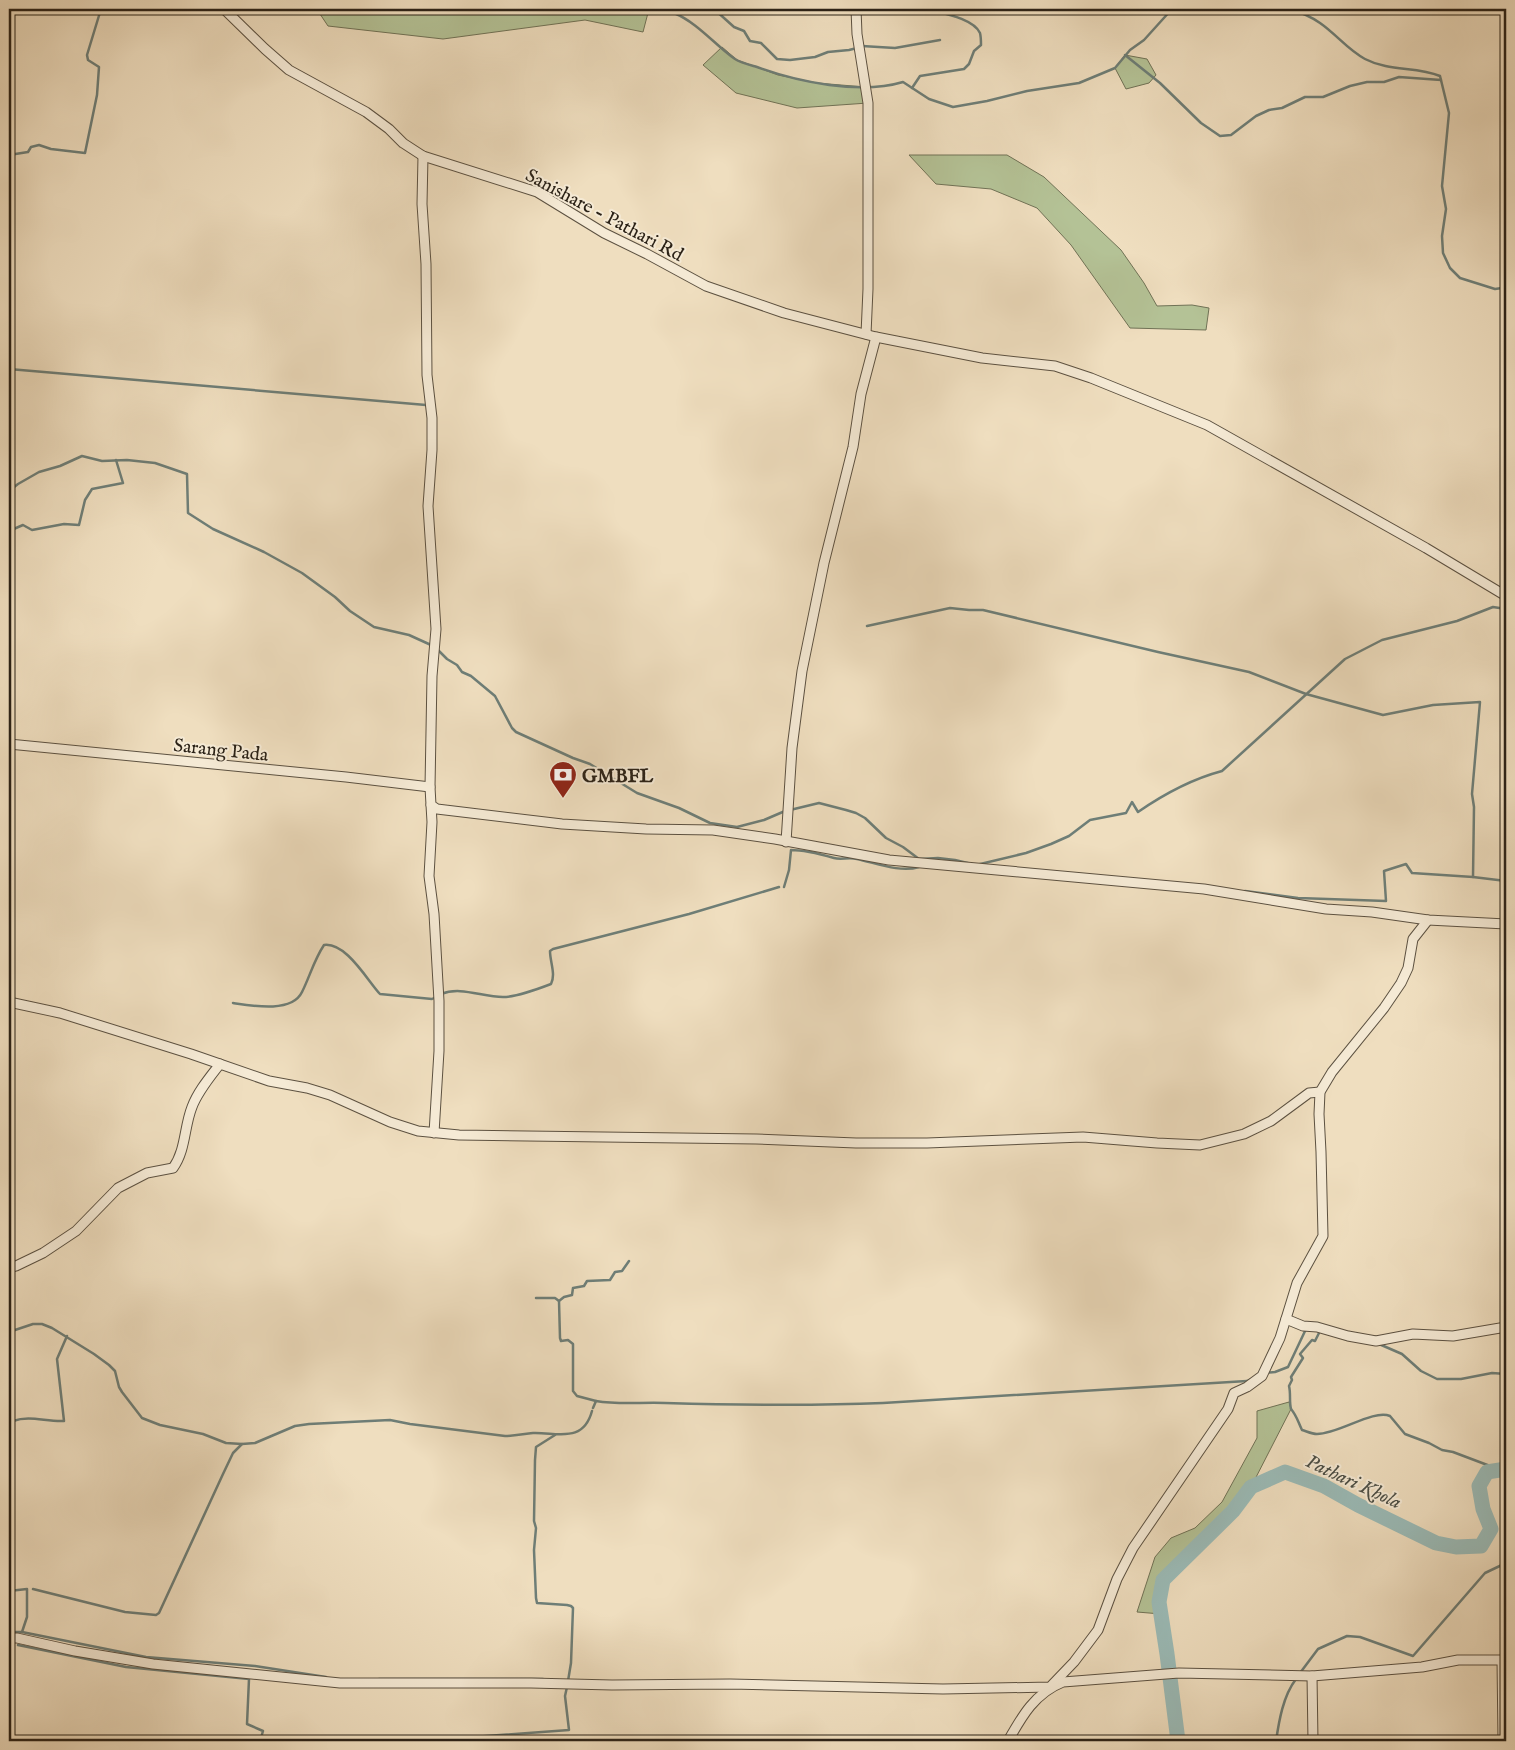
<svg xmlns="http://www.w3.org/2000/svg" width="1515" height="1750" viewBox="0 0 1515 1750" font-family="'IM FELL English',serif">
<rect width="100%" height="100%" fill="#efdebf"/>
<filter id="stains"><feTurbulence type="fractalNoise" baseFrequency=".004" numOctaves="4"/><feColorMatrix values="0 0 0 0 .2 0 0 0 0 .09 0 0 0 0 .02 0 0 0 .5 -.17"/></filter>
<radialGradient id="worn" r=".72"><stop offset=".6" stop-color="#630" stop-opacity="0"/><stop offset="1" stop-color="#630" stop-opacity=".3"/></radialGradient>
<!-- green -->
<g fill="#b4c296" stroke="#707256">
<path d="M 323,9 L 549,9 L 553,11 L 561,9 L 649,9 L 643,32 L 585,20 L 443,39 L 328,26 L 318,11 Z"/>
<path d="M 722,47 L 737,60 L 778,75 L 817,83 L 865,87 L 868,103 L 797,108 L 736,93 L 703,65 Z"/>
<path d="M 1125,55 L 1147,59 L 1156,75 L 1149,83 L 1126,89 L 1115,68 Z"/>
<path d="M 909,155 L 1007,155 L 1044,177 L 1121,250 L 1144,283 L 1157,306 L 1192,305 L 1209,308 L 1206,330 L 1130,328 L 1071,245 L 1037,208 L 991,189 L 936,184 Z"/>
<path d="M 1289,1402 L 1291,1409 L 1251,1487 L 1233,1511 L 1163,1580 L 1159,1602 L 1161,1614 L 1137,1612 L 1155,1557 L 1171,1538 L 1195,1528 L 1222,1502 L 1257,1438 L 1257,1411 Z"/>
</g>
<g fill="none" stroke-linecap="round" stroke-linejoin="round">
<!-- stream -->
<g stroke="#6e7e77" stroke-width="2.5">
<path d="M 549,9 L 553,11 L 561,9"/>
<path d="M 644,9 C 653,10 666,9 674,13 C 698,23 715,45 735,59 C 741,63 750,65 757,67 C 798,82 860,95 903,82 L 929,99 L 953,107 L 987,101 L 1027,91 L 1079,83 L 1115,68 L 1130,50 L 1144,40 L 1172,9"/>
<path d="M 714,9 L 734,27 L 744,31 L 750,41 L 761,43 L 777,59 L 790,60 L 815,57 L 828,52 L 849,50 L 857,48"/>
<path d="M 1289,9 C 1300,12 1310,16 1320,23 C 1336,34 1348,50 1365,59 C 1390,72 1416,66 1440,76 L 1449,113 L 1442,186 L 1446,209 L 1442,236 L 1443,253 L 1450,268 L 1460,278 L 1495,289 L 1502,288 L 1506,293"/>
<path d="M 862,46 L 895,48 L 940,40"/>
<path d="M 1125,55 L 1160,83 L 1201,123 L 1220,136 L 1231,135 L 1256,116 L 1269,110 L 1282,108 L 1305,97 L 1323,97 L 1350,86 L 1367,82 L 1384,82 L 1399,77 L 1441,80"/>
<path d="M 912,88 L 920,76 L 964,69 L 969,64 L 974,51 L 981,45 C 981,42 981,37 980,33 C 973,18 941,13 927,9"/>
<path d="M 9,155 L 28,152 L 31,147 L 39,145 L 51,149 L 85,153 L 97,95 L 99,67 L 88,60 L 87,55 L 101,9"/>
<path d="M 9,369 L 426,405"/>
<path d="M 9,491 L 18,484 L 39,472 L 60,466 L 82,456 L 102,461 L 127,460 L 155,463 L 187,474 L 188,513 L 213,529 L 264,552 L 302,573 L 335,597 L 350,611 L 374,627 L 409,635 L 431,645"/>
<path d="M 9,531 L 23,525 L 32,530 L 64,524 L 79,525 L 85,500 L 92,489 L 123,483 L 116,460"/>
<path d="M 867,626 L 950,608 L 969,610 L 983,610 L 1158,652 L 1249,672 L 1306,694 L 1383,715 L 1433,705 L 1480,702 L 1472,794 L 1474,807 L 1473,877"/>
<path d="M 437,649 L 447,659 L 457,665 L 462,672 L 471,676 L 495,696 L 512,728 L 516,732 L 573,758 L 590,764 L 637,793 L 679,808 L 710,823 L 737,827 L 764,820 L 785,811"/>
<path d="M 790,810 L 819,803 L 846,810 L 856,813 L 865,818 L 886,838 L 903,847 L 919,859 L 938,858 L 955,860 L 976,865 L 1026,853 L 1051,844 L 1069,836 L 1090,820 L 1126,813 L 1132,802 L 1138,812 C 1164,794 1192,779 1222,771 L 1345,659 L 1382,640 L 1457,621 L 1493,607 L 1506,609"/>
<path d="M 784,887 L 789,870 L 791,850 C 806,850 820,854 834,858 C 841,860 849,857 857,859 C 876,863 900,873 919,867"/>
<path d="M 1245,891 L 1298,898 L 1386,901 L 1384,871 L 1406,864 L 1412,873 L 1473,877 L 1506,881"/>
<path d="M 441,994 C 461,986 482,997 503,997 C 516,997 538,989 551,984 C 556,974 550,962 550,951 L 553,949 L 689,914 L 779,887"/>
<path d="M 233,1003 C 253,1006 292,1013 302,992 C 310,976 314,960 324,945 C 346,942 367,980 380,994 L 432,999 L 436,997"/>
<path d="M 536,1298 L 555,1298 L 559,1301"/>
<path d="M 9,1332 L 33,1324 L 42,1324 L 52,1328 L 94,1354 L 109,1365 L 115,1371 L 119,1387 L 122,1392 L 142,1418 L 160,1425 L 203,1434 L 226,1443 L 242,1444 L 255,1443 L 295,1426 L 309,1424 L 390,1420 L 410,1424 L 505,1436 C 515,1436 523,1434 533,1433 C 557,1432 583,1444 592,1411"/>
<path d="M 1379,1344 L 1402,1354 L 1421,1371 L 1437,1379 L 1461,1379 L 1492,1373 L 1506,1374"/>
<path d="M 1265,1373 L 1275,1372 L 1288,1367 L 1306,1329 L 1307,1329"/>
<path d="M 596,1401 L 577,1396 L 573,1391 L 573,1344 L 568,1340 L 561,1341 L 560,1338 L 559,1301 L 564,1297 L 572,1295 L 573,1288 L 584,1286 L 587,1281 L 610,1280 L 615,1272 L 622,1271 L 629,1261"/>
<path d="M 593,1408 L 596,1401 C 619,1405 641,1402 665,1403 C 737,1405 810,1406 883,1403 L 1247,1381 L 1251,1379"/>
<path d="M 1291,1409 C 1297,1416 1298,1422 1302,1430 C 1306,1431 1312,1434 1317,1434 C 1339,1434 1373,1409 1390,1416 L 1405,1434 L 1429,1443 L 1442,1450 L 1453,1452 L 1498,1469"/>
<path d="M 1291,1409 C 1289,1401 1291,1394 1289,1386 L 1292,1380 L 1291,1377 L 1303,1358 L 1300,1354 L 1312,1340 L 1315,1341 L 1320,1331"/>
<path d="M 13,1421 C 30,1415 46,1422 64,1421 L 57,1359 L 67,1336"/>
<path d="M 555,1435 L 536,1447 L 535,1460 L 534,1521 L 536,1528 L 534,1550 L 536,1598 L 537,1603 L 567,1605 L 571,1606 L 573,1608 L 571,1663 L 568,1681"/>
<path d="M 33,1589 L 125,1612 L 156,1615 L 159,1613 L 223,1474 L 233,1453 L 242,1444"/>
<path d="M 9,1591 L 27,1589 L 27,1617 L 22,1632"/>
<path d="M 9,1632 L 22,1632 L 146,1657 L 255,1666 L 326,1677"/>
<path d="M 18,1645 L 126,1667 L 249,1679 L 247,1724 L 263,1731 L 260,1741"/>
<path d="M 1300,1673 L 1318,1649 L 1347,1636 L 1360,1637 L 1413,1656 L 1485,1573 L 1506,1563"/>
<path d="M 379,1679 L 543,1679"/>
<path d="M 470,1741 L 471,1738 L 473,1737 L 569,1730 L 565,1696 L 567,1687"/>
<path d="M 1276,1741 C 1279,1721 1283,1696 1296,1679"/>
</g>
<!-- river -->
<path stroke="#9bbbb7" stroke-width="15" d="M 1178,1741 L 1167,1654 L 1159,1602 L 1163,1580 L 1233,1511 L 1251,1487 L 1285,1472 L 1324,1486 L 1358,1505 L 1436,1543 L 1456,1547 L 1481,1546 L 1491,1529 L 1483,1509 L 1479,1486 L 1487,1472 L 1506,1469"/>
<defs>
<g id="minor">
<path d="M 224,9 L 265,49 L 289,70 L 366,112 L 389,129 L 403,143 L 423,156 L 537,192 L 604,233 L 647,254 L 706,286 L 784,313 L 876,337 L 982,358 L 1055,366 L 1091,378 L 1207,425 L 1426,548 L 1506,596"/>
<path d="M 856,9 L 857,34 L 868,103 L 868,289 L 866,334"/>
<path d="M 423,156 L 422,204 L 426,264 L 427,375 L 432,418 L 432,450 L 428,506 L 436,629 L 432,676 L 430,787 L 431,805 L 437,809 L 562,824 L 646,829 L 713,830 L 775,839 L 889,860 L 1204,889 L 1326,909 L 1372,912 L 1428,920 L 1506,924"/>
<path d="M 9,744 L 346,777 L 430,787"/>
<path d="M 431,805 L 432,822 L 429,876 L 434,914 L 439,1001 L 439,1051 L 434,1133"/>
<path d="M 786,842 L 792,748 L 802,671 L 824,563 L 853,447 L 861,394 L 876,337"/>
<path d="M 9,1002 L 60,1013 L 191,1054 L 269,1081 L 307,1088 L 330,1095 L 390,1122 L 418,1131 L 459,1135 L 756,1139 L 856,1143 L 927,1143 L 1083,1137 L 1157,1143 L 1200,1145 L 1244,1134 L 1271,1121 L 1309,1093 L 1320,1092"/>
<path d="M 9,1268 L 16,1266 L 43,1253 L 76,1231 L 118,1188 L 147,1173 L 173,1168 C 186,1150 184,1127 192,1107 C 198,1091 210,1077 220,1064"/>
<path d="M 1286,1319 L 1303,1326 L 1317,1327 L 1348,1336 L 1376,1341 L 1413,1334 L 1453,1336 L 1506,1327"/>
<path d="M 9,1638 L 17,1638 L 75,1651 L 153,1664 L 340,1683 L 531,1683 L 612,1685 L 730,1684 L 943,1689 L 1050,1687 L 1074,1662 L 1098,1630 L 1117,1579 L 1133,1548 L 1228,1409 L 1234,1393 L 1247,1387 L 1262,1376 L 1280,1338 L 1297,1283 L 1323,1236 L 1321,1152 L 1319,1114 L 1320,1092 L 1332,1072 L 1384,1008 L 1401,983 L 1408,968 L 1413,939 L 1428,920"/>
<path d="M 1502,1660 L 1503,1741"/>
<path d="M 1312,1676 L 1313,1741"/>
<path d="M 1008,1741 C 1022,1716 1035,1693 1063,1682 L 1179,1673 L 1312,1676 L 1422,1667 L 1458,1660 L 1506,1660"/>
</g>
</defs>
<!-- minor casing -->
<use href="#minor" stroke="#5c5141" stroke-width="11"/>
<!-- minor -->
<use href="#minor" stroke="#f5ead5" stroke-width="9"/>
</g>
<!-- icons -->
<defs>
<symbol id="bank-pin" viewBox="-11 -11 22 30"><path d="M0 17L-7.5 6A9.5 9.5 0 1 1 7.5 6Z" fill="#8f2418" stroke="#f5ead5"/><path d="M-6-4H6V4H-6ZM0-2.3a2.3 2.3 0 1 0 0 4.6a2.3 2.3 0 1 0 0-4.6Z" fill="#fff"/></symbol>
</defs>
<g fill-rule="evenodd">
<use href="#bank-pin" x="547" y="759" width="32" height="43"/>
</g>
<g text-anchor="middle" stroke-width="4" stroke-linejoin="round" paint-order="stroke">
<!-- street labels -->
<g font-size="19" fill="#2b2217" stroke="#f5ead5">
<text transform="translate(605 214) rotate(28)" y="7">Sanishare - Pathari Rd</text>
<text transform="translate(221 749) rotate(6)" y="7">Sarang Pada</text>
</g>
<!-- poi labels -->
<g font-size="19" font-weight="bold" fill="#2b2217" stroke="#f5ead5" text-anchor="start">
<text x="582" y="782">GMBFL</text>
</g>
<!-- water labels -->
<g font-size="20" font-style="italic" fill="#4d5047" stroke="#f5ead5">
<text transform="translate(1354 1481) rotate(25)" y="7">Pathari Khola</text>
</g>
</g>
<!-- margin -->
<rect width="1515" height="1750" fill="none" stroke="#efdebf" stroke-width="30"/>
<rect x="10" y="10" width="1495" height="1730" fill="none" stroke="#2b2217" stroke-width="2.5"/>
<rect x="15" y="15" width="1485" height="1720" fill="none" stroke="#2b2217"/>
<rect width="100%" height="100%" filter="url(#stains)"/>
<rect width="100%" height="100%" fill="url(#worn)"/>
</svg>
